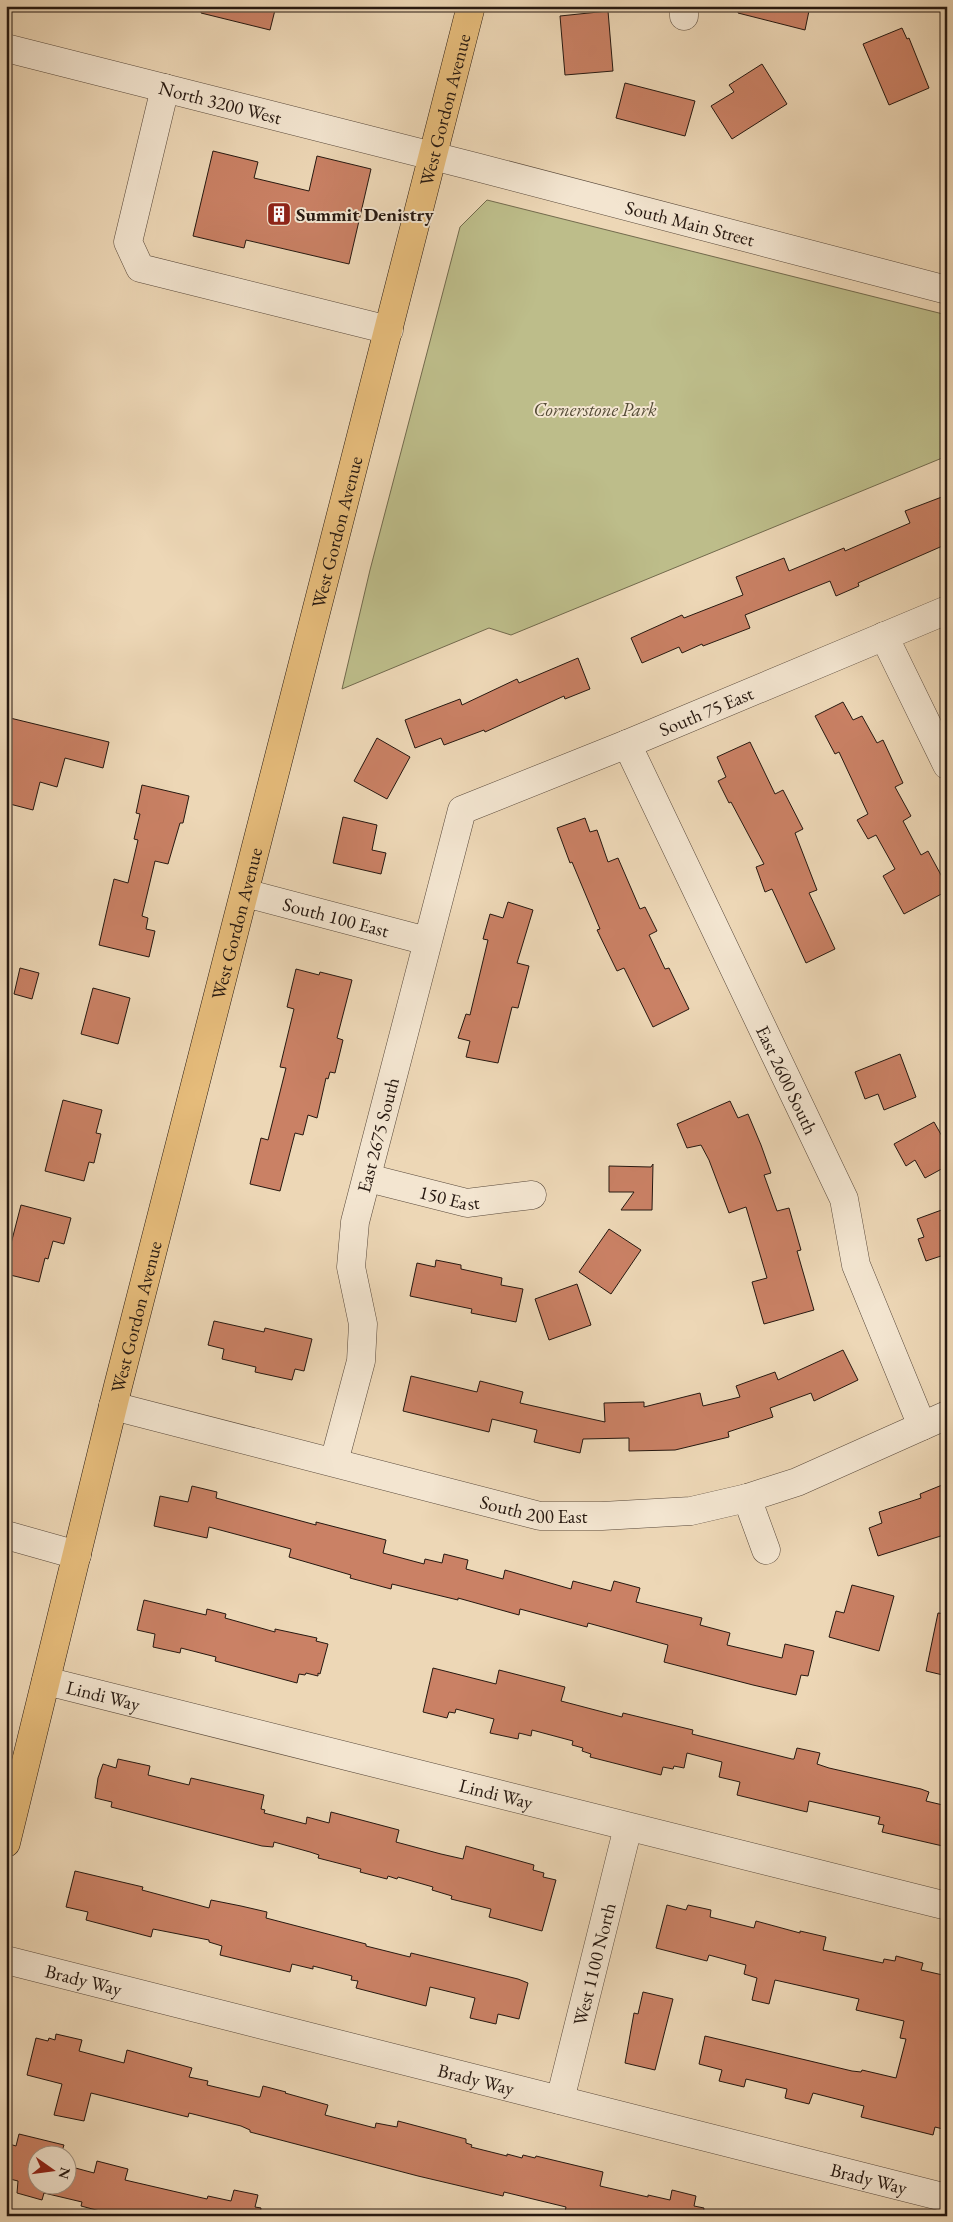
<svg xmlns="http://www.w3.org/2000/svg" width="953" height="2222" viewBox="0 0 953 2222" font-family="'EB Garamond',serif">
<rect width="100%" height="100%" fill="#edd7b6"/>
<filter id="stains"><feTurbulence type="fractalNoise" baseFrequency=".004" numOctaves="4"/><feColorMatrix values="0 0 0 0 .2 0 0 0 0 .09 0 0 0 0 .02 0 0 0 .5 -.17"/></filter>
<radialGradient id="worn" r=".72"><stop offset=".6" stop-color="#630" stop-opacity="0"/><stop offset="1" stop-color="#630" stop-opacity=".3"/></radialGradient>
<!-- green -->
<path fill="#bdbd8a" stroke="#726a4d" d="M 487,200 L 947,315 L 947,456 L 511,635 L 489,628 L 342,689 L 370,570 L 460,227 Z"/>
<!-- building -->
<g fill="#ca8165" stroke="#261810">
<path d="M 202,6 L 276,6 L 270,30 L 201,13 Z"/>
<path d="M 739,6 L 810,6 L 805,30 L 738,13 Z"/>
<path d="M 608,11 L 613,71 L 565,75 L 560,16 Z"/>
<path d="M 902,28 L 907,39 L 909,38 L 929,88 L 889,105 L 863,44 Z"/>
<path d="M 762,64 L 787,104 L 732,139 L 711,106 L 734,92 L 729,85 Z"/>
<path d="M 625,83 L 695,101 L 685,136 L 616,118 Z"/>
<path d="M 213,151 L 258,162 L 254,178 L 309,191 L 317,156 L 371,169 L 349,264 L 246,240 L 244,248 L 193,236 Z"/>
<path d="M 947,495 L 947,544 L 858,583 L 859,586 L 836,596 L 830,581 L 745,615 L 750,628 L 703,646 L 702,644 L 682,653 L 679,647 L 642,663 L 631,638 L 682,615 L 684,618 L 743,595 L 736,577 L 784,558 L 789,571 L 844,548 L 845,551 L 910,523 L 905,511 Z"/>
<path d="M 578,658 L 590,689 L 565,699 L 564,696 L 485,732 L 484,730 L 444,745 L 441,738 L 415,748 L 405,720 L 460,699 L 462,705 L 517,679 L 519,683 Z"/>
<path d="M 843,702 L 853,720 L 862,716 L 877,743 L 883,740 L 903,783 L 895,787 L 911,816 L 903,821 L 921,855 L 928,851 L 947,886 L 947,891 L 904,914 L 883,876 L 895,869 L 876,835 L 868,839 L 857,820 L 868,814 L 839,752 L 835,754 L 815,716 Z"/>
<path d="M 6,717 L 109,742 L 103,768 L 65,758 L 57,787 L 40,782 L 33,810 L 6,803 Z"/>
<path d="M 377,738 L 410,757 L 387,799 L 354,781 Z"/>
<path d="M 750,742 L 775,794 L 783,790 L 803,829 L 795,833 L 817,890 L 809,893 L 835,949 L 806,963 L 772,889 L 765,892 L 756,867 L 764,864 L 731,802 L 729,803 L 718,781 L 726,777 L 717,757 Z"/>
<path d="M 142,785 L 189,796 L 183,823 L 180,823 L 168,864 L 155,861 L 142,916 L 148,918 L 146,929 L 155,931 L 149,957 L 99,945 L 114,879 L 128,883 L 138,840 L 134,839 L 140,814 L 136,813 Z"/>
<path d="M 343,817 L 377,825 L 372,850 L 386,853 L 381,874 L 333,863 Z"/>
<path d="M 585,818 L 590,832 L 597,830 L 608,862 L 618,858 L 640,909 L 645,907 L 657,931 L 649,935 L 665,969 L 669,968 L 689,1009 L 653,1027 L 624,968 L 617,971 L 597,930 L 600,929 L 572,862 L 570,863 L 557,828 Z"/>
<path d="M 508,902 L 533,910 L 517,963 L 529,966 L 518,1008 L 512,1007 L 498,1063 L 466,1057 L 470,1041 L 458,1038 L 466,1014 L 470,1015 L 488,940 L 483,939 L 490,914 L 503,918 Z"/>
<path d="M 20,968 L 39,973 L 32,999 L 14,994 Z"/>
<path d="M 296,969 L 319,975 L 320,972 L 352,980 L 337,1038 L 343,1040 L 335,1073 L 330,1072 L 328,1079 L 326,1078 L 317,1118 L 308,1115 L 303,1135 L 295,1133 L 280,1191 L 250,1184 L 261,1138 L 268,1140 L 286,1068 L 280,1067 L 294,1009 L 287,1007 Z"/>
<path d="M 93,988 L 130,998 L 118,1044 L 81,1034 Z"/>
<path d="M 900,1054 L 916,1097 L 884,1110 L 878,1094 L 865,1099 L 855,1072 Z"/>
<path d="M 63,1100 L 102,1110 L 96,1133 L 101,1134 L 94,1163 L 89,1162 L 84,1181 L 45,1171 Z"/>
<path d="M 730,1101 L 738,1118 L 748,1114 L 761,1145 L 771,1173 L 764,1175 L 777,1211 L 789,1208 L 801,1250 L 797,1251 L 814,1310 L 764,1324 L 752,1282 L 767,1278 L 746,1207 L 729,1213 L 709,1160 L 701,1145 L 687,1148 L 677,1124 Z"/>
<path d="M 934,1122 L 947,1145 L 947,1166 L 925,1178 L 915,1160 L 906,1166 L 894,1144 Z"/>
<path d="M 653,1164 L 652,1210 L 621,1210 L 634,1192 L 609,1192 L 609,1166 L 651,1167 Z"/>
<path d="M 21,1205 L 71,1218 L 64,1244 L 53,1241 L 48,1259 L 45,1258 L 39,1282 L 6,1274 L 6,1263 Z"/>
<path d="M 947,1208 L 947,1254 L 926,1261 L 918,1239 L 924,1237 L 917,1219 Z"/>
<path d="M 609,1229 L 641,1250 L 611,1294 L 579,1272 Z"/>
<path d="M 436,1260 L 461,1265 L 461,1269 L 502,1278 L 501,1285 L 523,1289 L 516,1322 L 471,1313 L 472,1309 L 410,1296 L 417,1263 L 435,1267 Z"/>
<path d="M 577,1284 L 591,1325 L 549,1340 L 535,1299 Z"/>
<path d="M 214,1321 L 264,1332 L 265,1328 L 312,1339 L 304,1371 L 295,1369 L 292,1380 L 255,1372 L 256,1367 L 222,1359 L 224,1349 L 208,1345 Z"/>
<path d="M 843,1350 L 858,1380 L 814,1401 L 811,1393 L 770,1408 L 773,1417 L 728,1432 L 729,1437 L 675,1450 L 629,1451 L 629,1438 L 583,1439 L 580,1453 L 534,1442 L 537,1430 L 492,1419 L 489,1432 L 403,1411 L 411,1376 L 477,1392 L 480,1381 L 523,1392 L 520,1403 L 605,1422 L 604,1403 L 644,1402 L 644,1407 L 700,1393 L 703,1406 L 740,1397 L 736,1386 L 775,1372 L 778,1380 Z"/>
<path d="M 947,1483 L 947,1534 L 878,1556 L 869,1528 L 882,1523 L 879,1512 L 921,1498 L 920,1494 Z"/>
<path d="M 192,1486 L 217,1492 L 216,1498 L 316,1525 L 316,1522 L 386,1540 L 383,1553 L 424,1564 L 425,1559 L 442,1563 L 444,1554 L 468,1560 L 466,1569 L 503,1579 L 505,1570 L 571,1589 L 573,1581 L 611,1591 L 614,1581 L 640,1588 L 636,1602 L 702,1618 L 700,1625 L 730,1633 L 727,1645 L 782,1658 L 785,1644 L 814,1651 L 808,1676 L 801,1675 L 796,1695 L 753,1685 L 664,1662 L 668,1645 L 588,1623 L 587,1627 L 520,1609 L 519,1615 L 458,1598 L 458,1600 L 392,1584 L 391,1589 L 350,1578 L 351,1575 L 289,1557 L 291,1549 L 209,1527 L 207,1538 L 154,1526 L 160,1496 L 188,1502 Z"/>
<path d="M 852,1585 L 894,1596 L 879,1651 L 829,1637 L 836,1611 L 844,1613 Z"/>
<path d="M 144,1600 L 206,1615 L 207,1609 L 226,1614 L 225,1618 L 275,1632 L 275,1629 L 317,1638 L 316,1641 L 328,1644 L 320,1674 L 318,1673 L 318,1676 L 306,1673 L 305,1675 L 299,1674 L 297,1683 L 215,1661 L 216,1657 L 181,1648 L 180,1653 L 153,1647 L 155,1634 L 137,1630 Z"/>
<path d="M 938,1613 L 947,1614 L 947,1676 L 926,1671 Z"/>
<path d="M 433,1668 L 496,1684 L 499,1670 L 565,1687 L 561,1701 L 622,1717 L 623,1713 L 693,1730 L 692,1734 L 792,1759 L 794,1759 L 797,1748 L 820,1753 L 817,1764 L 829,1768 L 921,1789 L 929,1792 L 926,1801 L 947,1806 L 947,1847 L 882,1832 L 884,1825 L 878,1824 L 880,1817 L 809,1801 L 807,1812 L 737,1795 L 740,1782 L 719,1777 L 722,1762 L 687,1753 L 684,1768 L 674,1766 L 673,1769 L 663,1767 L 661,1775 L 590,1757 L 591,1754 L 582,1751 L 583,1748 L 572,1745 L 573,1741 L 532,1730 L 531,1736 L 519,1733 L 518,1739 L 490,1733 L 494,1719 L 456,1709 L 455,1713 L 449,1712 L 447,1718 L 423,1712 Z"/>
<path d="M 118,1759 L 150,1766 L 148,1775 L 189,1785 L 191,1778 L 264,1795 L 261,1809 L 265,1810 L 264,1813 L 306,1824 L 307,1817 L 329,1823 L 331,1812 L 399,1830 L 396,1842 L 441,1854 L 463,1859 L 466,1846 L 534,1865 L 533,1870 L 544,1873 L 543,1877 L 556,1880 L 542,1931 L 489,1917 L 491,1909 L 451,1899 L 452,1896 L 432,1890 L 433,1887 L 398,1877 L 397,1879 L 388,1876 L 387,1879 L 360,1872 L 361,1869 L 318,1858 L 319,1855 L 310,1852 L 274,1842 L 273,1847 L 262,1846 L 111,1807 L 112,1802 L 95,1798 L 98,1778 L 103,1764 L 116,1768 Z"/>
<path d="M 75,1871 L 143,1887 L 142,1890 L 209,1908 L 211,1900 L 241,1906 L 267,1912 L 266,1918 L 366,1944 L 366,1946 L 410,1957 L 411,1953 L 518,1979 L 528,1983 L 519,2019 L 498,2014 L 496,2024 L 470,2018 L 475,1998 L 430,1987 L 426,2006 L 356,1988 L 358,1981 L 351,1980 L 352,1976 L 313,1966 L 313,1969 L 292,1964 L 290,1972 L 220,1955 L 222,1946 L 209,1942 L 209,1940 L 153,1929 L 151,1937 L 86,1920 L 88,1912 L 66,1907 Z"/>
<path d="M 667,1905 L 686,1910 L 688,1905 L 711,1910 L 710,1917 L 754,1928 L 756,1921 L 800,1933 L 800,1931 L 826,1937 L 823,1950 L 883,1963 L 884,1959 L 895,1961 L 896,1956 L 923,1963 L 921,1970 L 947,1976 L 947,2130 L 935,2127 L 933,2135 L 861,2117 L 864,2106 L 813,2093 L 809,2104 L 785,2098 L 787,2089 L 746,2079 L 744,2087 L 719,2081 L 722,2070 L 699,2064 L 705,2036 L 852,2071 L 861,2072 L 862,2070 L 896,2078 L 906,2039 L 900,2038 L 904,2021 L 856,2010 L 859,1999 L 775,1980 L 769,2004 L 752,2000 L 757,1978 L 744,1974 L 746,1965 L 709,1955 L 707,1961 L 656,1948 Z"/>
<path d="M 643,1992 L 673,1999 L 655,2070 L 625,2063 L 634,2013 L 638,2014 Z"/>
<path d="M 56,2034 L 82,2040 L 79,2051 L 124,2063 L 127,2050 L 192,2068 L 189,2077 L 208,2081 L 207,2085 L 258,2097 L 260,2097 L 263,2086 L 286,2092 L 285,2093 L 328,2105 L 325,2115 L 375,2128 L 376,2123 L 397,2127 L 398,2121 L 466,2139 L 466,2143 L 472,2145 L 471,2147 L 507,2156 L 507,2154 L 522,2158 L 523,2155 L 535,2158 L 536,2156 L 603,2172 L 600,2186 L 648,2197 L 648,2195 L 670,2200 L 672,2190 L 696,2196 L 694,2206 L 704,2208 L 703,2216 L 564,2216 L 566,2207 L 504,2192 L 503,2196 L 418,2176 L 250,2132 L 250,2130 L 241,2126 L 189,2113 L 188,2117 L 91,2093 L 84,2121 L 54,2115 L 62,2084 L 27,2075 L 36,2038 L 48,2041 L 49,2038 L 55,2040 Z"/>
<path d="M 19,2134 L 64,2145 L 61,2154 L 38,2154 L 38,2184 L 68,2184 L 68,2166 L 94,2173 L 97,2161 L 128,2169 L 125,2180 L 207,2199 L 208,2196 L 231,2201 L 234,2190 L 258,2195 L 255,2207 L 261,2208 L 260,2216 L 119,2216 L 81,2206 L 82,2202 L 44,2193 L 42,2200 L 17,2193 L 18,2181 L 6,2178 L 6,2143 L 16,2146 Z"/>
</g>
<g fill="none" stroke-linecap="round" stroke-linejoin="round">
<defs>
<g id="minor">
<path d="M 684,16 L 684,6"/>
<path id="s1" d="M 6,48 L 476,167 L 947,290"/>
<path d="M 165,88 L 128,242 L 140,268 L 389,330"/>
<path d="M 884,636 L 947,765"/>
<path id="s2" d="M 627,744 L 844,1199 L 856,1265 L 922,1426"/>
<path id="s3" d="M 245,893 L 427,941"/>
<path id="s4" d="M 368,1178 L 467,1203 L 532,1195"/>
<path id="s5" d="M 113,1406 L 540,1516 L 602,1516 L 691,1511 L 747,1498 L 797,1482 L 947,1415"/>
<path id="s6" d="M 334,1462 L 361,1361 L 363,1324 L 351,1267 L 355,1222 L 462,810 L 627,744 L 947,610"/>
<path d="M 747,1498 L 766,1550"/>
<path d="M 6,1535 L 77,1555"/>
<path id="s7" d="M 46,1681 L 947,1906"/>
<path id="s8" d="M 6,1960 L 947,2198"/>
<path id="s9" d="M 560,2100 L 628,1827"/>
</g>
<g id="major">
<path id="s10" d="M 6,1843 L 118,1386 L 471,6"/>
</g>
</defs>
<!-- minor casing -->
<use href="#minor" stroke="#58483a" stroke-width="29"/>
<!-- major casing -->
<use href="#major" stroke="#261810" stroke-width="29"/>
<!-- minor -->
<use href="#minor" stroke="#f3e5d0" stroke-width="28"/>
<!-- major -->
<use href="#major" stroke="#e6bc7b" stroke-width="28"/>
</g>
<!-- icons -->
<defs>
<symbol id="building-square" viewBox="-11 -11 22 22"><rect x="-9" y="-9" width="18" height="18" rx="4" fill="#8f2418" stroke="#f3e5d0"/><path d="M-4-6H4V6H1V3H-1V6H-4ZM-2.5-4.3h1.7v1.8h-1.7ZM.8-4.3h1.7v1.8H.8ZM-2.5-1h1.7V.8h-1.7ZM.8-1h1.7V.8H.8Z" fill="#fff"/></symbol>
</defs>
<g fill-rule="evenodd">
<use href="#building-square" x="265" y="200" width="28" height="28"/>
</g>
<g text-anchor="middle" stroke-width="4" stroke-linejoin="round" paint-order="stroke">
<!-- street labels -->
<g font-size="19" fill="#261810" stroke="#f3e5d0">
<text dy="7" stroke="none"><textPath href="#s1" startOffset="221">North 3200 West</textPath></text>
<text dy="7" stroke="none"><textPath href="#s10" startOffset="1788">West Gordon Avenue</textPath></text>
<text dy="7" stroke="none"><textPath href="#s1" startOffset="706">South Main Street</textPath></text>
<text dy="7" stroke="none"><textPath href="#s10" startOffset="1352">West Gordon Avenue</textPath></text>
<text dy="7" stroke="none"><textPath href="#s6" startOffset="934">South 75 East</textPath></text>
<text dy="7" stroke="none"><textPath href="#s3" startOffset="94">South 100 East</textPath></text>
<text dy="7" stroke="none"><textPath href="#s10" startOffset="948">West Gordon Avenue</textPath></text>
<text dy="7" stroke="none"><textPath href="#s2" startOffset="372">East 2600 South</textPath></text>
<text dy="7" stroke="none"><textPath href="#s6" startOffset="335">East 2675 South</textPath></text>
<text dy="7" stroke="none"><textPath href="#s4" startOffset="84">150 East</textPath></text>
<text dy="7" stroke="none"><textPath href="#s10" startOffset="542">West Gordon Avenue</textPath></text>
<text dy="7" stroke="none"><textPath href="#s5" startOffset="434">South 200 East</textPath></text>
<text dy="7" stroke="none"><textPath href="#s7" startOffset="59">Lindi Way</textPath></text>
<text dy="7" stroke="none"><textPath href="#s7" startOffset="464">Lindi Way</textPath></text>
<text dy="7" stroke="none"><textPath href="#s9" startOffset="140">West 1100 North</textPath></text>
<text dy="7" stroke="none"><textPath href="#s8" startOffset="80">Brady Way</textPath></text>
<text dy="7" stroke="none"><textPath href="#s8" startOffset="485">Brady Way</textPath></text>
<text dy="7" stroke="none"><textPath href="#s8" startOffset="890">Brady Way</textPath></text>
</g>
<!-- poi labels -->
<g font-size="19" font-weight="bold" fill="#261810" stroke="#f3e5d0" text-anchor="start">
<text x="296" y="221">Summit Denistry</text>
</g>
<!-- park labels -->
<g font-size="19" font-style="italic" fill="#534a35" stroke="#f3e5d0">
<text x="595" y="416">Cornerstone Park</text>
</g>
</g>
<!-- margin -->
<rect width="953" height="2222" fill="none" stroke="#edd7b6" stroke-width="25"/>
<rect x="8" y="8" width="938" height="2207" fill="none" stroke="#261810" stroke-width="2.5"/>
<rect x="12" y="12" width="928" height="2197" fill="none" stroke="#261810"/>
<!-- north arrow -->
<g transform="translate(52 2170) rotate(104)"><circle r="24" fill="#f3e5d0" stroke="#a19383"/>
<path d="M0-4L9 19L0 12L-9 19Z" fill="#8f2418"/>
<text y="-8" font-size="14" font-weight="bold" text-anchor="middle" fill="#261810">N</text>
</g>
<rect width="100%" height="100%" filter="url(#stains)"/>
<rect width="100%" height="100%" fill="url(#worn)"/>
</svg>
